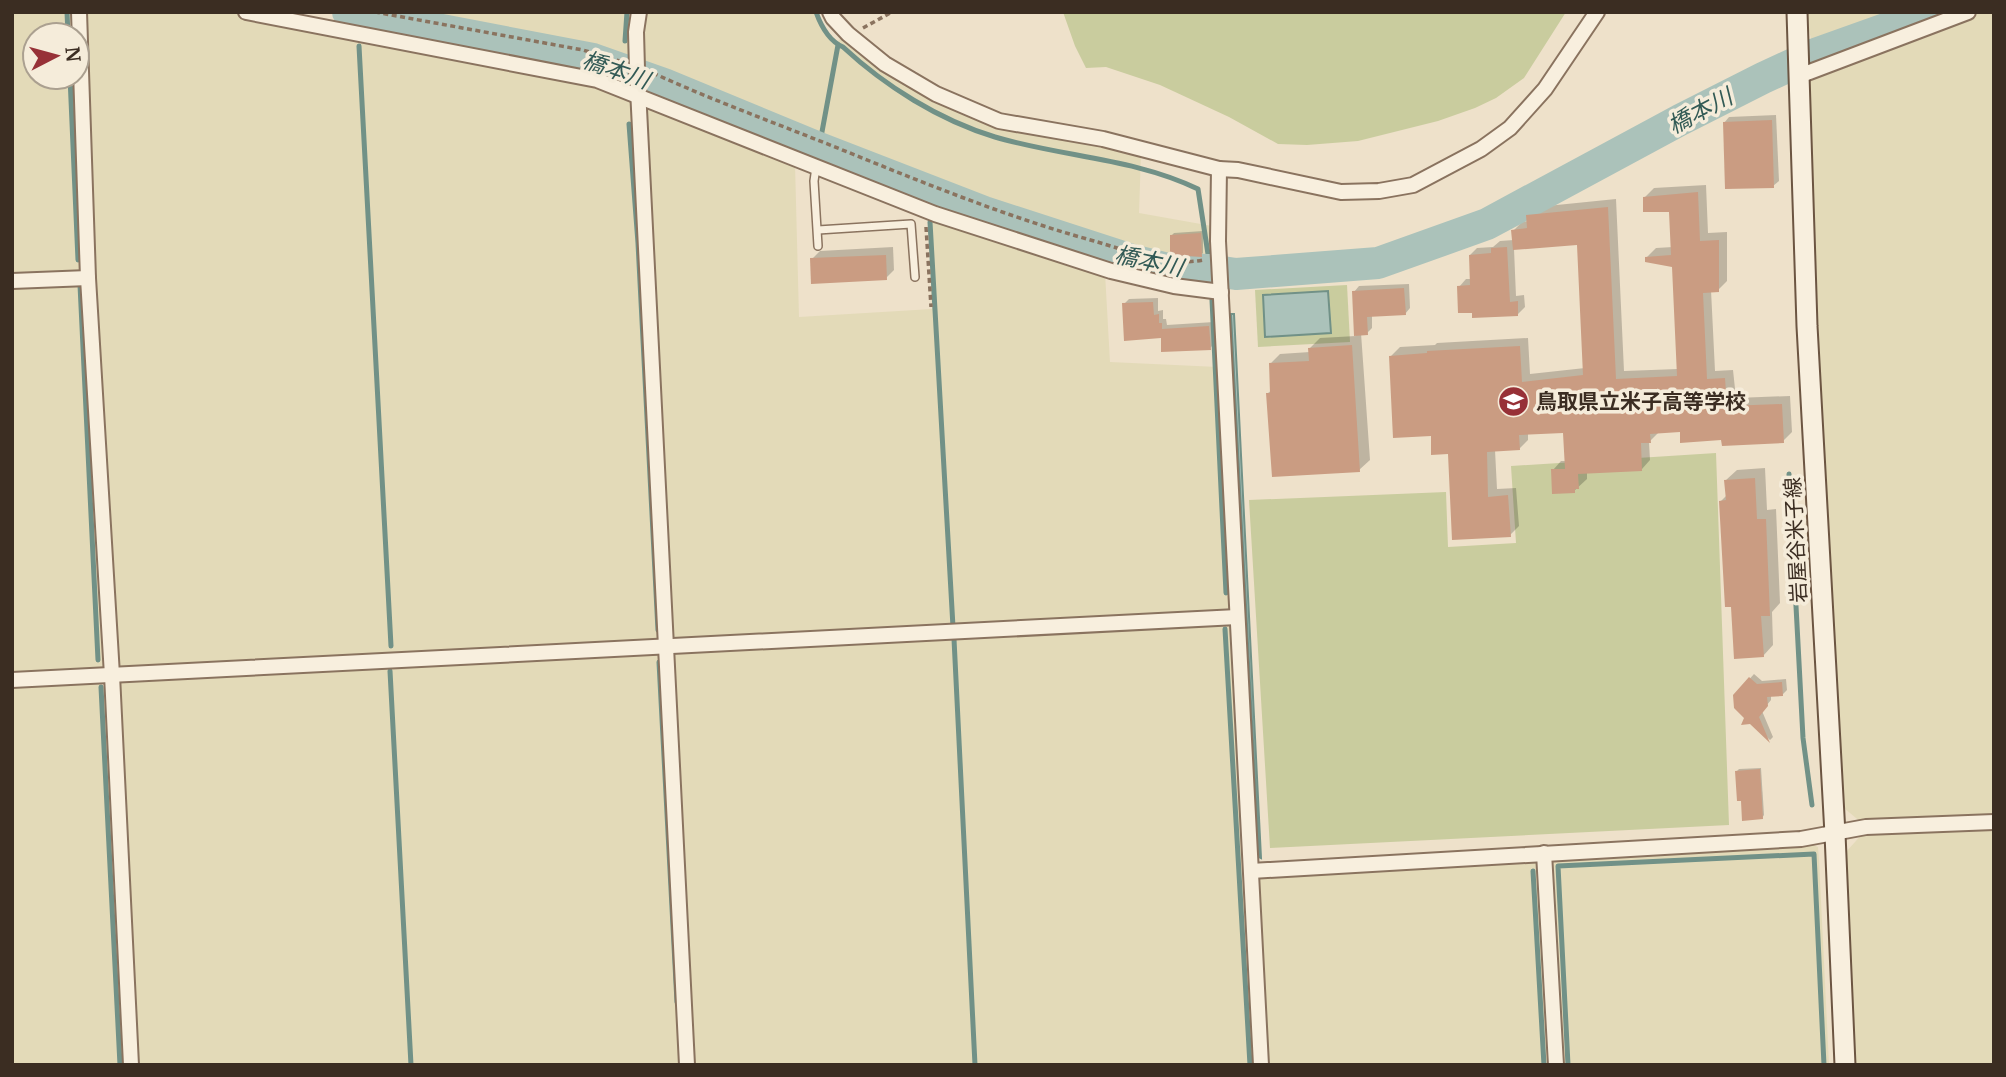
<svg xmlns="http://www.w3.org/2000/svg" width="2006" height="1077" viewBox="0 0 2006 1077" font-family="Merriweather,'Noto Sans JP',serif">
<rect width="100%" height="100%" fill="#eee1ca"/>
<!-- farmland -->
<g fill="#e3dab8">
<path d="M 12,12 L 72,12 L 72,35 L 35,35 L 35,77 L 74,77 L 84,268 L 80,272 L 12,276 Z"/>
<path d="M 82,12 L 234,12 L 592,84 L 632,98 L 660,641 L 116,668 L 113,660 Z"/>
<path d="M 391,12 L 635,12 L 631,57 L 625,58 L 592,47 Z"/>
<path d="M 643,12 L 817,12 L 823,25 L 831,36 L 838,41 L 842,37 L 896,78 L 1062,137 L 1141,154 L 1139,213 L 1212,226 L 1212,254 L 1190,260 L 1167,259 L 1093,239 L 1030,219 L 906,174 L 717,98 L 647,67 L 642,63 Z"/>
<path d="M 1808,12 L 1957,12 L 1810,66 L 1809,47 L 1812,44 L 1808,25 Z"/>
<path d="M 1979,12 L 1994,12 L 1994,819 L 1862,823 L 1844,808 L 1820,379 L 1810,81 L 1850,59 Z"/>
<path d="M 649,107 L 795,164 L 799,317 L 932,309 L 929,218 L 1105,273 L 1110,362 L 1218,367 L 1230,606 L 1228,611 L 673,640 L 645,111 Z"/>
<path d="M 12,285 L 83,285 L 104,665 L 102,669 L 12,677 Z"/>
<path d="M 1222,622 L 1231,627 L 1254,1065 L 691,1065 L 671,652 Z"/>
<path d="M 661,654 L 683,1065 L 135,1065 L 115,685 L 121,677 Z"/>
<path d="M 98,680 L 105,688 L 124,1065 L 12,1065 L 12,683 Z"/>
<path d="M 1994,826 L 1994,1065 L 1856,1065 L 1846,852 L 1864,832 Z"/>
<path d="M 1811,844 L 1818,847 L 1819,860 L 1829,1065 L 1559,1065 L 1550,862 L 1552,859 Z"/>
<path d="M 1535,860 L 1539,862 L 1551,1065 L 1267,1065 L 1259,879 L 1263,874 Z"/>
</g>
<!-- green -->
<g fill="#c9cc9e">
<path d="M 1063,12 L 1566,12 L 1524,78 L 1496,98 L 1475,108 L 1438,121 L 1358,141 L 1307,145 L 1278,144 L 1229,117 L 1160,85 L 1106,67 L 1086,68 L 1075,46 Z"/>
<path d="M 1347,285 L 1350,342 L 1258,347 L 1255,290 Z"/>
<path d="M 1716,453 L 1729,825 L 1270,848 L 1249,500 L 1446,492 L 1448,547 L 1516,543 L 1511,466 Z"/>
</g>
<!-- water -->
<g fill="#abc2ba" stroke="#719187" stroke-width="2">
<path d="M 1328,291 L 1331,333 L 1265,337 L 1263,295 Z"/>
<path d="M 1231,314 L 1234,314 L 1261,858 L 1259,857 Z"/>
</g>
<!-- shadow -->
<g fill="#0003">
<path d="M 1776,115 L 1779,181 L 1773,186 L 1724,123 L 1729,117 Z"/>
<path d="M 1706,185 L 1708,233 L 1727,232 L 1727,281 L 1718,290 L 1711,290 L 1715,371 L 1733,370 L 1736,398 L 1790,396 L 1792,432 L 1783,441 L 1723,438 L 1681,430 L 1659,432 L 1649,442 L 1650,460 L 1642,469 L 1587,472 L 1587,479 L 1574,491 L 1553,470 L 1561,461 L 1567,461 L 1564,431 L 1528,433 L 1528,440 L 1519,449 L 1495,450 L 1497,489 L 1516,488 L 1519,526 L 1510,535 L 1449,452 L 1432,435 L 1391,356 L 1400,347 L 1435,345 L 1437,343 L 1528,338 L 1530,374 L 1585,368 L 1578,243 L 1514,249 L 1516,296 L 1524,295 L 1525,307 L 1518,314 L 1473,311 L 1459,287 L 1466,279 L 1472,279 L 1470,255 L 1477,248 L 1493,247 L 1500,241 L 1514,240 L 1513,231 L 1522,222 L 1528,221 L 1528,215 L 1537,207 L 1616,199 L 1624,371 L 1678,369 L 1673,265 L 1647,257 L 1656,248 L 1673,247 L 1671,211 L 1645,197 L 1654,188 Z"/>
<path d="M 1203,231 L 1203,253 L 1201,255 L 1172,235 L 1174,233 Z"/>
<path d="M 893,247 L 894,270 L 886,278 L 812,259 L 820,251 Z"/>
<path d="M 1409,284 L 1410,308 L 1405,314 L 1372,315 L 1372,328 L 1367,333 L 1361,333 L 1370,460 L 1359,470 L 1268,393 L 1272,390 L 1270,364 L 1280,354 L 1310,352 L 1310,348 L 1320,338 L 1356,336 L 1354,292 L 1359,286 Z"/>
<path d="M 1158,298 L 1158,311 L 1163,310 L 1163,319 L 1166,319 L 1167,325 L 1214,322 L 1215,343 L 1210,348 L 1162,336 L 1124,304 L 1129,299 Z"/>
<path d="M 1765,468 L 1767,510 L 1776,509 L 1780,603 L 1772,612 L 1773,645 L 1763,656 L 1733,605 L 1721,501 L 1727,495 L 1726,480 L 1737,470 Z"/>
<path d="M 1754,674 L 1762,681 L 1786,679 L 1787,690 L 1782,695 L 1771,695 L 1771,700 L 1762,711 L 1773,737 L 1770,740 L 1746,718 L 1735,695 Z"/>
<path d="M 1761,768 L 1764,815 L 1762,818 L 1737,771 L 1739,769 Z"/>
</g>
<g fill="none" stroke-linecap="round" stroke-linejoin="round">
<!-- stream -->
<g stroke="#719187" stroke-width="5">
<path d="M 67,12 L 68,35"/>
<path d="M 816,12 C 821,26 829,41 843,47 C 885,86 939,120 995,137 C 1062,157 1134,158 1198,189 L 1208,254"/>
<path d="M 625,41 L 627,12"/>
<path d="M 359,46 L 391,646"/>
<path d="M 70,77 L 78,260"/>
<path d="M 629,124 L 638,243 L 658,630"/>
<path d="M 819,148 L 838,45"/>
<path d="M 930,222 L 953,627"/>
<path d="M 80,285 L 98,660"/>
<path d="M 1212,300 L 1226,593"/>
<path d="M 1789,474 L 1803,738 L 1812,805"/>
<path d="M 1225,629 L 1250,1065"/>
<path d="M 954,639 L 975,1065"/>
<path d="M 659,662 L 677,1002"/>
<path d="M 390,671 L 411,1065"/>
<path d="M 101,687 L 120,1065"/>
<path d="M 1533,871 L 1544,1065"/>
<path d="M 1568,1065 L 1558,866 L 1814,854 L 1824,1065"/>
</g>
<!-- river -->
<path stroke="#abc2ba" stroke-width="32" d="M 348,12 L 593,59 L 664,84 L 819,148 L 984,212 L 1132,260 L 1168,269 L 1209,270 L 1236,274 L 1378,263 L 1487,224 L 1680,120 L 1763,78 L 1815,54 L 1933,12"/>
</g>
<!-- building -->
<g fill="#ca9c82">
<path d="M 1772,120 L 1774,188 L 1725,189 L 1723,122 Z"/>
<path d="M 1698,192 L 1700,241 L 1719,240 L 1719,292 L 1703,293 L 1707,379 L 1725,378 L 1727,406 L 1782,404 L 1784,443 L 1722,446 L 1721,440 L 1680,443 L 1680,432 L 1650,434 L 1651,443 L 1641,443 L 1642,471 L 1578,474 L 1579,489 L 1575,489 L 1575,493 L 1552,494 L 1551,469 L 1565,469 L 1563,433 L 1519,435 L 1520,450 L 1487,452 L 1488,497 L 1508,495 L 1511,537 L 1452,540 L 1448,454 L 1431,455 L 1431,436 L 1393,438 L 1389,356 L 1427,353 L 1427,351 L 1520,346 L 1522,382 L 1583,375 L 1577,245 L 1513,250 L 1511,230 L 1527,228 L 1526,215 L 1608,207 L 1616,379 L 1677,376 L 1672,267 L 1645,262 L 1645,257 L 1671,255 L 1669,212 L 1643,212 L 1643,197 Z"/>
<path d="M 1201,233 L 1202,257 L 1170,255 L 1170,235 Z"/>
<path d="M 1507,247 L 1510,302 L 1518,301 L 1518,316 L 1472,318 L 1472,313 L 1458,313 L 1457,286 L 1470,285 L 1469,255 L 1491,253 L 1491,248 Z"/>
<path d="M 886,255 L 887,280 L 811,284 L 810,258 Z"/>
<path d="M 1404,288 L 1406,315 L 1367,317 L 1368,335 L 1354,336 L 1352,291 Z"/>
<path d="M 1153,302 L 1154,315 L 1159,314 L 1159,323 L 1162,323 L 1162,329 L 1209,326 L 1211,350 L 1161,352 L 1161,338 L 1124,341 L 1122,303 Z"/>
<path d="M 1352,345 L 1360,472 L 1272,477 L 1266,393 L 1270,393 L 1269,363 L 1309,361 L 1308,348 Z"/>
<path d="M 1755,478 L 1757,519 L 1766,519 L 1770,616 L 1761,616 L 1764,657 L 1734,659 L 1731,607 L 1725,607 L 1719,501 L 1726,500 L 1724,480 Z"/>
<path d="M 1749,677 L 1757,684 L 1782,682 L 1783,696 L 1767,697 L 1768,706 L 1759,717 L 1770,743 L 1750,724 L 1741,725 L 1744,718 L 1734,708 L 1733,695 Z"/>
<path d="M 1760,769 L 1763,819 L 1742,821 L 1741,801 L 1737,801 L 1735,771 Z"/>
</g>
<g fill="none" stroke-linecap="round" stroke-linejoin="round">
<defs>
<g id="service">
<path d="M 816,167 L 814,181 L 818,246"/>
<path d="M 818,230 L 911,224 L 915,277"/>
</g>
<g id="minor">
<path d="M 79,12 L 88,278 L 112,675 L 131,1065"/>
<path d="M 246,12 L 597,80 L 935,214 L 1111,271 L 1174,286 L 1221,292"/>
<path d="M 639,12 L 636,32 L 637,69 L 687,1065"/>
<path d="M 830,12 L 833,18 L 848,34 L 885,64 L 936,94 L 999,121 L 1103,139 L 1219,169 L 1218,241 L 1261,1065"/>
<path d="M 1799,76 L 1968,12"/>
<path d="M 1219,169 L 1238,170 L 1341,192 L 1379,191 L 1413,185 L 1481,149 L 1510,128 L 1545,89 L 1597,12"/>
<path d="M 12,281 L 88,278"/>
<path d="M 12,680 L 1237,617"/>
<path d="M 1544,853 L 1556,1065"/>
<path d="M 1251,871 L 1801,839 L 1866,827 L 1994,822"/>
</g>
<path id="secondary" d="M 1797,12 L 1807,326 L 1835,834 L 1845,1065"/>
</defs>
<!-- service casing -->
<use href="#service" stroke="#8a735f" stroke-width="10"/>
<!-- minor casing -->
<use href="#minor" stroke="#8a735f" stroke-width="18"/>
<!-- secondary casing -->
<use href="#secondary" stroke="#6c5542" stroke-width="23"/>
<!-- path -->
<g stroke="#8a735f" stroke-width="3.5" stroke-dasharray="5 3.5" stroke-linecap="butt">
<path d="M 375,12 L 583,50 L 623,62"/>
<path d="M 863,28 L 892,12"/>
<path d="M 653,73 C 714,101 778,124 840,149 C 924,183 1007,217 1094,241 C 1129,251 1167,267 1203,260"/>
<path d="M 926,227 L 931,307"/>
</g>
<!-- service -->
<use href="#service" stroke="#f8efde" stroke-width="7"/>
<!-- minor -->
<use href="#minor" stroke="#f8efde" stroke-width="14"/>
<!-- secondary -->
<use href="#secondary" stroke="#f8efde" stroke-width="19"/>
</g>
<!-- icons -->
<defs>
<symbol id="school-disc" viewBox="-11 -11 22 22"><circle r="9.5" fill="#973137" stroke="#f5ecda"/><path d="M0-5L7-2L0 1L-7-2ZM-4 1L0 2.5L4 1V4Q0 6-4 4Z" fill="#fff"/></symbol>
</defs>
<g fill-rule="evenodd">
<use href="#school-disc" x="1496" y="384" width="35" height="35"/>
</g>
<g text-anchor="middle" stroke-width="7" stroke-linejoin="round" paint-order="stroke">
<!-- poi labels -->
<g font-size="21" font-weight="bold" fill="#3b2d22" stroke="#f5ecda" text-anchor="start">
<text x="1536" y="409">鳥取県立米子高等学校</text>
</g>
<!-- street labels -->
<g font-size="21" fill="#3b2d22" stroke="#f5ecda">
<text transform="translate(1796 540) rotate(-93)" y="7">岩屋谷米子線</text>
</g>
<!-- water labels -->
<g font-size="23" font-style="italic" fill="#325a55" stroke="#f5ecda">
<text transform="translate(616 70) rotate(19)" y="8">橋本川</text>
<text transform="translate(1700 111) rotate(-28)" y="8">橋本川</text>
<text transform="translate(1149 261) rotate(12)" y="8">橋本川</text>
</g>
</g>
<!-- border -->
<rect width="2006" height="1077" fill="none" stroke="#3b2d22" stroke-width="28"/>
<!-- north arrow -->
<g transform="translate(56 56) rotate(84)"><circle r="33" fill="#f5ecda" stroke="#aba090" stroke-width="2"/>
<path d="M0-5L12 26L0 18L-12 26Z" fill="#973137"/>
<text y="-10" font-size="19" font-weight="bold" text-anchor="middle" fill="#3b2d22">N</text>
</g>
</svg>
